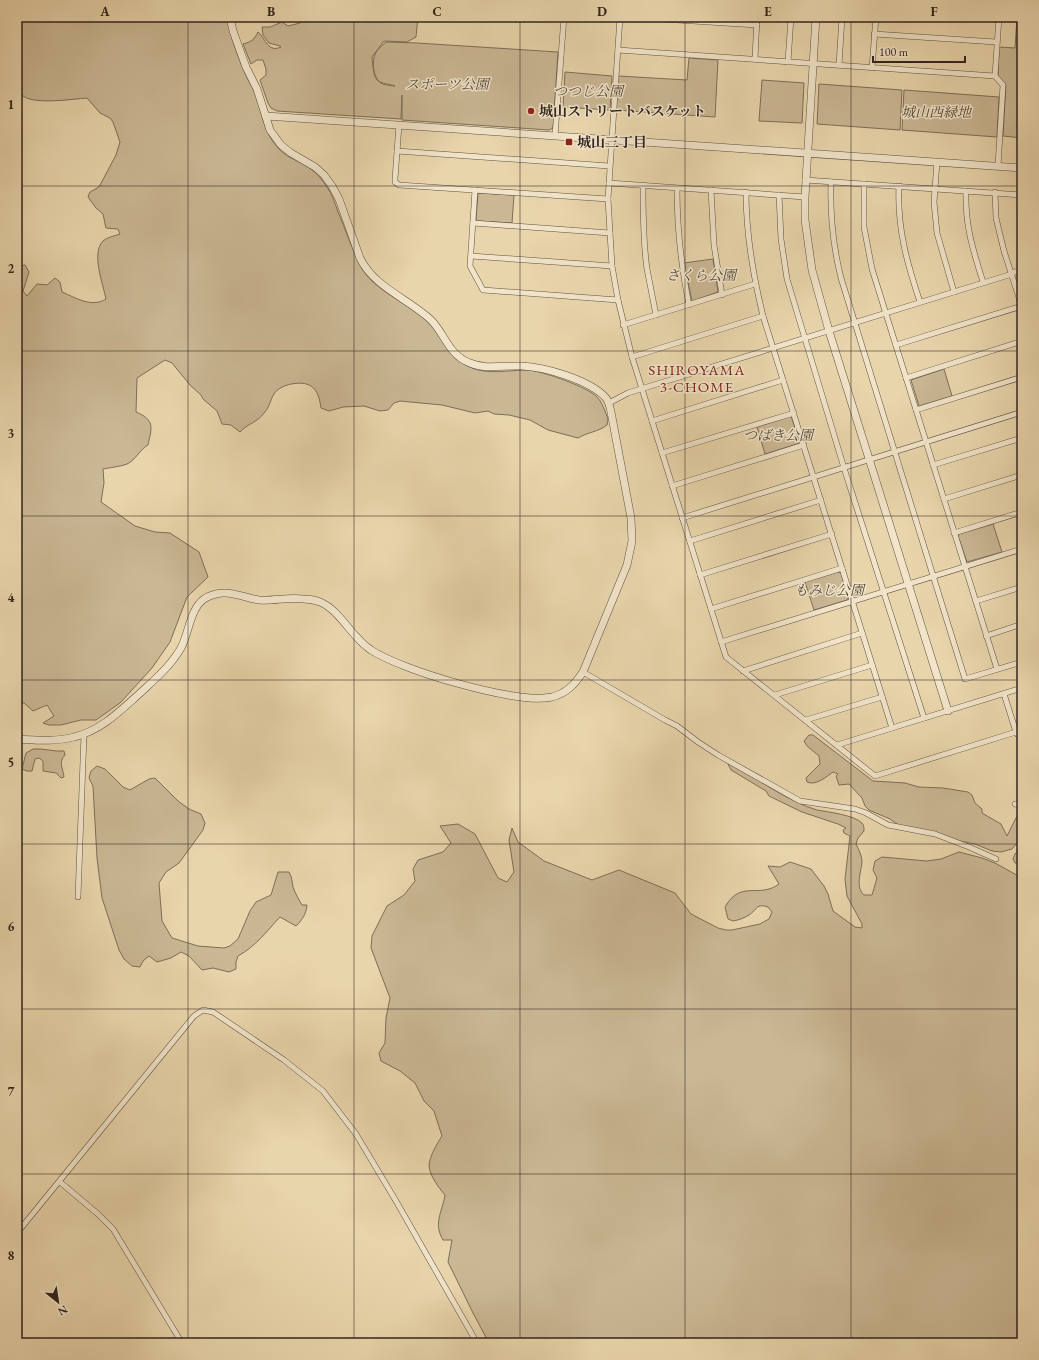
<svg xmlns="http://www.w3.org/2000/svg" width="1039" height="1360" viewBox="0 0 1039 1360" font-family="'EB Garamond','Noto Serif JP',serif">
<rect width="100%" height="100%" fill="#e9d5ac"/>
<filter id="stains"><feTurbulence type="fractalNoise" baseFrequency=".005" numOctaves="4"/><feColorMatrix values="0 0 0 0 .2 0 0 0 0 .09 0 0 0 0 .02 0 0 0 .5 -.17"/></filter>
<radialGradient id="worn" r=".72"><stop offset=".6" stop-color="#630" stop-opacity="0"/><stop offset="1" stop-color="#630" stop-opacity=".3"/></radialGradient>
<!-- green -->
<g fill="#cab794" stroke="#7d6e59">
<path d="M 17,17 L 227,17 C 230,36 237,54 244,71 C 247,79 252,86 255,93 C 263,114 263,133 280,150 C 288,158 299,161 308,167 C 316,172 322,179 327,187 C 332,194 335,203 338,212 C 346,230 352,250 361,267 C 374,290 407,303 426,320 C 442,335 446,354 466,365 C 484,376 508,370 528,370 C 542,371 588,387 597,397 C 603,403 605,412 608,419 L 607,425 C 598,432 588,432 578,438 L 548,430 L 530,420 L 509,415 L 494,414 L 488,411 L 475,413 L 442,405 L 400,401 L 394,403 L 388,410 L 380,411 L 364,406 L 343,407 L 329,411 L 321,408 C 320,401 318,390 311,386 C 302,380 280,384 274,394 C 270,400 270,407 264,413 C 258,422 247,424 240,432 L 231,425 L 222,424 L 217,411 L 203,399 L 201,395 L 190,385 L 172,363 L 165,360 L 137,378 L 136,412 C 155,420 152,427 148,445 C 139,450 136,460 127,464 C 123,466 108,468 103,469 L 104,483 L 101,502 L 135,526 L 155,532 L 170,533 L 199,552 L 208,577 L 187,597 L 170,642 L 152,668 L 120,703 L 96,720 L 81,720 L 61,725 L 49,725 L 43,723 L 54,716 L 47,705 L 33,711 L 24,703 L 17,703 L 17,266 L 25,265 L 29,272 L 23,291 L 27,296 L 37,284 L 47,285 L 55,278 L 60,282 L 62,292 C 76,298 92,308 106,299 C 103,284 91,253 103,241 C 107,237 115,236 120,234 L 118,229 L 106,228 L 103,214 L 96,208 L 88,197 L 90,192 L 99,187 L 116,155 L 120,142 L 113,122 L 110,118 L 100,113 L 87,98 C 73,99 35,105 23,96 C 21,94 19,91 17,89 Z"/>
<path d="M 304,17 L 418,17 L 416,37 L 407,42 L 384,41 L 372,57 C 374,76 373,85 395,86 C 391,84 384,84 380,82 C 373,78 372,61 375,54 C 377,49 382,46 386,42 L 417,43 L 558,52 L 553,128 L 549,130 L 402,120 L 402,95 L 401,119 L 277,111 L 271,108 L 268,103 L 260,80 L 266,75 L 266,69 L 263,60 L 257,60 L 251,64 L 243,44 C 251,42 254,40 258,32 C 266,39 268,53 281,47 L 280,46 L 269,43 L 263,35 L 262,27 L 270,27 L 282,22 L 288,26 L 300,23 Z"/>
<path d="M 1017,17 L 1022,17 L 1022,138 L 1003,136 L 1006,85 L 998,76 L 999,47 L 1015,48 Z"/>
<path d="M 689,58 L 718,60 L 715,117 L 616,110 L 618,76 L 687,80 Z"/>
<path d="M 565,72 L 612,76 L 610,110 L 563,107 Z"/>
<path d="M 762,80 L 804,83 L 802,123 L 759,121 Z"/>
<path d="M 819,84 L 902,90 L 900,130 L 817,124 Z"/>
<path d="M 904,90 L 999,97 L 997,137 L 902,130 Z"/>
<path d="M 480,193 L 514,195 L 512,223 L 477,221 L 476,219 L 478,194 Z"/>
<path d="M 713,259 L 718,292 L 692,301 L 684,263 Z"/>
<path d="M 944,369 L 952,396 L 919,406 L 911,380 Z"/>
<path d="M 791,416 L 800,443 L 765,454 L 757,427 Z"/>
<path d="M 993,524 L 1002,552 L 967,562 L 958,536 L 959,534 Z"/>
<path d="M 838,572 L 841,573 L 848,598 L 847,600 L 814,610 L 805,582 Z"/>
<path d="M 809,735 L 813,735 L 873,781 L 905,783 L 919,787 L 943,788 L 968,792 L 972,795 L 975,803 L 982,809 L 982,813 L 1001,824 L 1007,836 L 1020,810 L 1022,810 L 1022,826 L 1018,842 L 1012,849 L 1001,852 L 992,851 L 975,844 L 916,832 L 897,824 L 890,819 L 869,810 L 865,806 L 862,798 L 849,784 L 839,785 L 836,776 L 838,774 L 833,772 C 826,777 816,786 807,782 L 806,778 L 820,764 L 819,756 L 807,746 L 804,741 Z"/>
<path d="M 33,749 C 43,748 54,752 64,751 L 65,755 C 58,762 63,768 64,777 L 61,778 L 56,773 L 43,771 L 43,761 L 39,758 L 35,759 L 32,771 L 27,771 L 22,769 L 26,753 Z"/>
<path d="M 730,763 C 756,778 789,802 817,810 C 828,812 854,815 862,823 C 864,825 864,828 864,831 L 858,838 L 856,844 C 859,850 862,856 862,862 C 861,873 855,887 864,895 L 872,895 L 877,878 L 873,870 L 875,861 L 882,857 L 927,861 L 941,859 L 959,852 L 982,858 L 995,863 L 1022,878 L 1022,1343 L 489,1343 L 473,1313 L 448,1262 L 452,1240 L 443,1240 C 433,1223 442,1213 445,1195 C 439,1188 429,1175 429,1165 C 430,1155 437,1144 442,1136 L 434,1111 L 424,1101 L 415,1083 L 400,1071 L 381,1061 L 379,1053 L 385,1043 L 386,1018 L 390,998 L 371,948 L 372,936 L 387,906 L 404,895 L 415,881 L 413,869 L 418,860 L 443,852 L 451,843 L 440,826 L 458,824 L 475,834 L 498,878 L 507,882 L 514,872 L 509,840 L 512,828 L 518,842 L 544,861 L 592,880 L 619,870 L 675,893 L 691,914 L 718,928 L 726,930 L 732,930 L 760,924 L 769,919 L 772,912 L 768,907 C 756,903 758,909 749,915 C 744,918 739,920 733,921 L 728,919 L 725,907 C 741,879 759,899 779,884 L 768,866 L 780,867 L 790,862 L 811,869 L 824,886 L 828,894 L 833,911 L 855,927 L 862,928 L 862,924 L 847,896 L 845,879 L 850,836 L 844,833 L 843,830 L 846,828 L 838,824 L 802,812 L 769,796 L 766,791 L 731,770 L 728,764 Z"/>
<path d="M 97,766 L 105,769 L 123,787 L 130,790 L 149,779 L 155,778 L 178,801 L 189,809 L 201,814 L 205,823 L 203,830 L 179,863 L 166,872 L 159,883 L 162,921 L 172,938 L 198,946 L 224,948 L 230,946 L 238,939 L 250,911 L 256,902 L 271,895 L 278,872 L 289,872 C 292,877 292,882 293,887 C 295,893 299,900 302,905 L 307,905 C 306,914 303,919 296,926 L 280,917 C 266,932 256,946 238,956 L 236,962 L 236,969 L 229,972 L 213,968 L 202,970 L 189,956 L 181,952 L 171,958 L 157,962 L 149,956 L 143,961 L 140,967 L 132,966 L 124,959 L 119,950 L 102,898 L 97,858 L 93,786 L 89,778 L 91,771 Z"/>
<path d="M 1022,846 L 1022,863 L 1015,863 L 1013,859 L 1015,854 Z"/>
</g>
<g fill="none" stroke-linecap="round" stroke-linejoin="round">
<defs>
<g id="minor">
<path d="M 620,17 L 608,199 L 612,266 L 618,300 L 632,357 L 726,657 L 875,776 L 1016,732"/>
<path d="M 629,17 L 757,25"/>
<path d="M 874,34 L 996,42"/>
<path d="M 618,50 L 995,76 L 1003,85 L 998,166"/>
<path d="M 755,59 L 757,17"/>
<path d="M 788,62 L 791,17"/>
<path d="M 839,65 L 842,17"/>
<path d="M 872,68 L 876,17"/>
<path d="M 995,76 L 999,17"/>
<path d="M 399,125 L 395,179 L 395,182 L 399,185 L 608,199"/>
<path d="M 555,136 L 564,17"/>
<path d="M 397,151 L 609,166"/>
<path d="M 937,162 L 934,202 L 937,233 L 954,292"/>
<path d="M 805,180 L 1022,195"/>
<path d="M 831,182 C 830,215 833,246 841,278 L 965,679 L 1022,662"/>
<path d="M 609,183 L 805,197"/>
<path d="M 864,184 L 864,227 L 872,269 L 997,669"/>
<path d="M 643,185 C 643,213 643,241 647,269 C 650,284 653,300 656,315"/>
<path d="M 899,186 C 897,228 907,263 920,302"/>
<path d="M 677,188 C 677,227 681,266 689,305"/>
<path d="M 475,190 L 470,266 L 483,290 L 618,300"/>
<path d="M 711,190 L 714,245 L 722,295"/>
<path d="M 966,191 C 965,226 973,250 983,282"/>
<path d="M 746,192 C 746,235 753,275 763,316 L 892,728"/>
<path d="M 995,192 L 996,218 L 1004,251 L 1022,307"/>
<path d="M 779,195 L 781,239 L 787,279 L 844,468 L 924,718"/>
<path d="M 473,223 L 610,233"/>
<path d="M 471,256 L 612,266"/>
<path d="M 1011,273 L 1022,270"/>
<path d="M 623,325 L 755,284"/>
<path d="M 896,345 L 1022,306"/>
<path d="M 632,357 L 763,316"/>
<path d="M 906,378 L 1022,341"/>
<path d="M 609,403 L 628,393 L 1012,274"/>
<path d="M 916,410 L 1022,377"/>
<path d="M 652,421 L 783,380"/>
<path d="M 662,453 L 794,413"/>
<path d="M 933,465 L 1022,438"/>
<path d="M 672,486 L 804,445"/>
<path d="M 944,499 L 1022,475"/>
<path d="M 682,518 L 1022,412"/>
<path d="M 954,533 L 1022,512"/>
<path d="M 690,541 L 821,500"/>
<path d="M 700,575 L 832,534"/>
<path d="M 976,601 L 1022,587"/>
<path d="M 711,609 L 842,568"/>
<path d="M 986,636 L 1022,624"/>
<path d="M 721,642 L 1022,549"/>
<path d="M 743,671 L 862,633"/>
<path d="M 583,672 L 665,720 L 677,726 L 698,742 L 718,755 L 800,801 L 855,809 L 866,813 L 888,825 L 935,834 L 969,847 L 996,859"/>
<path d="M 1004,694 L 1016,732 L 1022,741"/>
<path d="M 775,695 L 872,665"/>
<path d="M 806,720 L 882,697"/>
<path d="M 837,745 L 1022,688"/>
<path d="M 1015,804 L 1022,806"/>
<path d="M 78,897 L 84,734"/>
<path d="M 60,1182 L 98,1214 L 113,1229 L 182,1343"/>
<path d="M 17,1233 L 194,1016 L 203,1010 L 213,1012 L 284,1060 L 323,1091 L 356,1134 L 396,1201 L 477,1343"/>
</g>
<g id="tertiary">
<path d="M 816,17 L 805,197 L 805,220 L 812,270 L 829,331 L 948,711"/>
<path d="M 266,116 L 1022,168"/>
<path d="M 17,739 C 36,740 55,742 74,737 C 100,731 119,712 138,695 C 154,680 170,667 181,648 C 189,633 190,609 204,599 C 208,596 217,593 223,593 C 235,592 248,599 259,600 C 274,601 289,597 303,599 C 309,599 315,600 320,602 C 340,610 352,638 371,650 C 401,670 518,705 552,697 C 567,693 575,684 583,672 L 627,565 L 632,541 L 631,518 L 611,412 C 610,407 609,402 606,398 C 590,380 545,367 522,366 C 505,365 486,370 470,363 C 448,355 445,333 430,319 C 407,298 374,287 360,258 L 339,199 L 332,186 L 324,175 L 315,167 L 291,153 L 281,145 L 270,130 L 257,89 L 246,67 L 233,31 L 230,17"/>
</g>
</defs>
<!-- minor casing -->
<use href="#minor" stroke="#5e5142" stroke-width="6"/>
<!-- tertiary casing -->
<use href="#tertiary" stroke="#5e5142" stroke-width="8"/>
<!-- minor -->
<use href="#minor" stroke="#f1e4c9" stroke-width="5"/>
<!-- tertiary -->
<use href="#tertiary" stroke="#f1e4c9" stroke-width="7"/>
</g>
<!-- grid -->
<path fill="none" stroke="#30251e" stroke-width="1" stroke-opacity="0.55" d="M 188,17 L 188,1343M 354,17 L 354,1343M 520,17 L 520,1343M 685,17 L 685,1343M 851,17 L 851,1343M 17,186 L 1022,186M 17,351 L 1022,351M 17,516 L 1022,516M 17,680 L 1022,680M 17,844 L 1022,844M 17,1009 L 1022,1009M 17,1174 L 1022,1174"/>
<!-- markers -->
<g fill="#8f2418" stroke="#f1e4c9" stroke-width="1.5">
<circle cx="531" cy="111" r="4"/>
<rect x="565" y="138" width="8" height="8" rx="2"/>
</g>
<g text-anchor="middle" stroke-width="3" stroke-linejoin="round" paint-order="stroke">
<!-- park labels -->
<g font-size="14" font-style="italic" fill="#564a3c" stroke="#f1e4c9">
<text x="447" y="89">スポーツ公園</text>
<text x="588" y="96">つつじ公園</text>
<text x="936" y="117">城山西緑地</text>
<text x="701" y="280">さくら公園</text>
<text x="778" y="440">つばき公園</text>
<text x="829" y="595">もみじ公園</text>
</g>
<!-- poi labels -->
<g font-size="14" font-weight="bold" fill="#30251e" stroke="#f1e4c9" text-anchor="start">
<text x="539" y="116">城山ストリートバスケット</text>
<text x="577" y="147">城山三丁目</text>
</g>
<!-- neighbourhood labels -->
<g font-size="15" letter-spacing="1" fill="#7a1f14" stroke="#f1e4c9">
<text x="697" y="375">SHIROYAMA<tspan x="697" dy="17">3-CHOME</tspan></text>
</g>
</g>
<!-- margin -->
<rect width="1039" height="1360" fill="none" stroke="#e9d5ac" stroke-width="44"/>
<!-- north arrow -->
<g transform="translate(58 1302) rotate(150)" stroke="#f1e4c9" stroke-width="3" paint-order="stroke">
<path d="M0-3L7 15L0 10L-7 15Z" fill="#30251e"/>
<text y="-6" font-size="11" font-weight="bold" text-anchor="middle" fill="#30251e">N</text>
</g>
<!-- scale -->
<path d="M873 56v6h92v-6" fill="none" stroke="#30251e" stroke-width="2"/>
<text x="879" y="56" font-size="12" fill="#30251e" stroke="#f1e4c9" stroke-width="3" paint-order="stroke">100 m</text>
<rect x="22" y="22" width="995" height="1316" fill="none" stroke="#30251e" stroke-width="1.5"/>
<g font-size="13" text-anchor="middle" font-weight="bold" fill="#30251e">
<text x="105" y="16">A</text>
<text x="271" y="16">B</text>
<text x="437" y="16">C</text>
<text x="602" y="16">D</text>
<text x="768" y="16">E</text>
<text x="934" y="16">F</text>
<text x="11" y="109">1</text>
<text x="11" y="273">2</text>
<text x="11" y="438">3</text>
<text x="11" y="602">4</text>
<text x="11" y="767">5</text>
<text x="11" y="931">6</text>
<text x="11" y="1096">7</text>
<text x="11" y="1260">8</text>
</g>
<rect width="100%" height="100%" filter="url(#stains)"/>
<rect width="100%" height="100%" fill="url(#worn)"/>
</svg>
